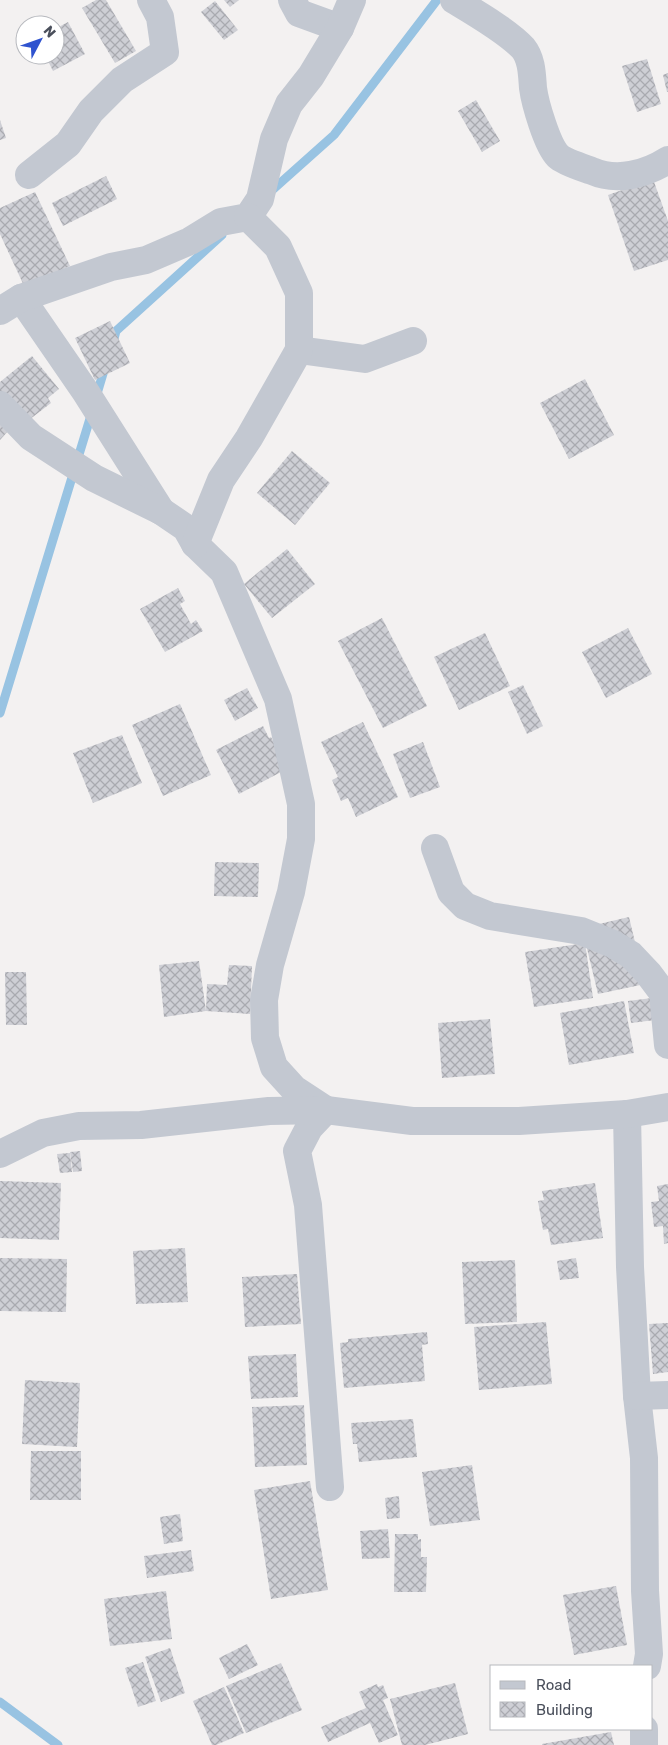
<svg xmlns="http://www.w3.org/2000/svg" width="668" height="1745" viewBox="0 0 668 1745" font-family="Rubik,sans-serif">
<defs>
<pattern id="building-cross-hatch" width="8" height="8" patternUnits="userSpaceOnUse" patternTransform="scale(1.25)"><rect width="8" height="8" fill="#cecfd5"/><path d="M0 0l8 8M0 8l8-8" fill="none" stroke="#a9aab0"/></pattern>
</defs>
<rect width="100%" height="100%" fill="#f3f1f1"/>
<g fill="none" stroke-linecap="round" stroke-linejoin="round">
<!-- stream -->
<g stroke="#98c3e2" stroke-width="9">
<path d="M 269,193 L 334,135 L 437,0"/>
<path d="M 113,342 L 116,331 L 222,235"/>
<path d="M 96,397 L 105,367"/>
<path d="M 0,713 L 92,412"/>
<path d="M 0,1702 L 58,1745"/>
</g>
</g>
<!-- building -->
<g fill="url(#building-cross-hatch)">
<path d="M 96,0 L 106,0 L 136,51 L 115,63 L 82,8 Z"/>
<path d="M 224,0 L 239,0 L 230,7 Z"/>
<path d="M 215,1 L 238,30 L 224,40 L 201,12 Z"/>
<path d="M 68,22 L 85,54 L 53,71 L 45,55 L 55,55 L 55,29 Z"/>
<path d="M 647,59 L 661,104 L 637,112 L 622,66 Z"/>
<path d="M 668,73 L 668,92 L 667,92 L 663,75 Z"/>
<path d="M 476,100 L 500,141 L 482,152 L 458,111 Z"/>
<path d="M 0,120 L 6,138 L 0,140 Z"/>
<path d="M 106,176 L 117,199 L 63,226 L 52,203 Z"/>
<path d="M 653,179 L 668,221 L 668,260 L 634,271 L 608,195 Z"/>
<path d="M 35,192 L 70,266 L 25,288 L 0,234 L 0,208 Z"/>
<path d="M 110,321 L 130,363 L 95,380 L 75,338 Z"/>
<path d="M 32,356 L 59,389 L 48,398 L 51,403 L 25,423 L 0,391 L 0,382 Z"/>
<path d="M 585,379 L 614,435 L 569,459 L 540,403 Z"/>
<path d="M 0,421 L 9,430 L 0,440 Z"/>
<path d="M 292,451 L 330,483 L 295,525 L 257,493 Z"/>
<path d="M 287,549 L 315,584 L 272,618 L 244,584 Z"/>
<path d="M 178,588 L 185,601 L 180,604 L 191,624 L 196,620 L 203,631 L 165,652 L 140,609 Z"/>
<path d="M 382,618 L 427,706 L 383,728 L 338,641 Z"/>
<path d="M 628,628 L 652,674 L 606,698 L 582,652 Z"/>
<path d="M 485,633 L 510,686 L 459,710 L 434,657 Z"/>
<path d="M 523,685 L 543,726 L 527,734 L 508,692 Z"/>
<path d="M 247,688 L 258,708 L 235,721 L 224,700 Z"/>
<path d="M 180,704 L 211,775 L 163,796 L 132,725 Z"/>
<path d="M 363,722 L 398,797 L 356,817 L 348,798 L 341,801 L 332,780 L 338,777 L 321,742 Z"/>
<path d="M 263,726 L 269,738 L 271,737 L 281,757 L 277,759 L 283,771 L 239,794 L 216,750 Z"/>
<path d="M 122,735 L 142,783 L 93,803 L 73,753 Z"/>
<path d="M 423,742 L 440,787 L 410,798 L 393,754 Z"/>
<path d="M 215,862 L 259,863 L 258,897 L 214,896 Z"/>
<path d="M 629,917 L 645,984 L 598,994 L 582,928 Z"/>
<path d="M 585,943 L 593,998 L 534,1007 L 525,952 Z"/>
<path d="M 199,961 L 206,1011 L 207,984 L 227,985 L 229,965 L 252,966 L 250,1014 L 206,1011 L 164,1017 L 159,965 Z"/>
<path d="M 5,972 L 26,972 L 27,1025 L 6,1025 Z"/>
<path d="M 652,998 L 655,1020 L 631,1023 L 628,1001 Z"/>
<path d="M 624,1001 L 634,1053 L 569,1065 L 560,1013 Z"/>
<path d="M 490,1019 L 495,1074 L 442,1078 L 438,1023 Z"/>
<path d="M 80,1151 L 82,1171 L 73,1172 L 70,1152 Z"/>
<path d="M 70,1153 L 72,1172 L 60,1173 L 57,1154 Z"/>
<path d="M 0,1181 L 61,1183 L 59,1240 L 0,1238 Z"/>
<path d="M 595,1183 L 603,1238 L 551,1245 L 548,1229 L 543,1230 L 538,1201 L 544,1200 L 542,1191 Z"/>
<path d="M 668,1184 L 668,1243 L 664,1244 L 663,1226 L 654,1227 L 651,1202 L 659,1201 L 657,1186 Z"/>
<path d="M 185,1248 L 188,1302 L 136,1304 L 133,1251 Z"/>
<path d="M 0,1258 L 67,1259 L 66,1312 L 0,1311 Z"/>
<path d="M 576,1258 L 579,1278 L 560,1280 L 557,1261 Z"/>
<path d="M 515,1260 L 517,1322 L 465,1324 L 462,1262 Z"/>
<path d="M 297,1274 L 301,1324 L 245,1327 L 242,1277 Z"/>
<path d="M 546,1322 L 552,1384 L 479,1390 L 474,1327 Z"/>
<path d="M 668,1323 L 668,1372 L 653,1374 L 649,1324 Z"/>
<path d="M 427,1332 L 428,1344 L 422,1345 L 425,1381 L 344,1388 L 340,1343 L 348,1342 L 348,1339 Z"/>
<path d="M 296,1354 L 298,1397 L 251,1399 L 248,1356 Z"/>
<path d="M 25,1380 L 80,1383 L 77,1447 L 22,1444 Z"/>
<path d="M 304,1405 L 307,1465 L 255,1467 L 252,1407 Z"/>
<path d="M 413,1419 L 417,1457 L 359,1462 L 357,1444 L 353,1444 L 351,1423 Z"/>
<path d="M 31,1451 L 81,1451 L 81,1500 L 30,1500 Z"/>
<path d="M 472,1465 L 480,1520 L 430,1526 L 422,1472 Z"/>
<path d="M 310,1481 L 328,1590 L 271,1599 L 254,1490 Z"/>
<path d="M 399,1496 L 400,1518 L 387,1519 L 385,1498 Z"/>
<path d="M 180,1514 L 183,1541 L 164,1544 L 160,1517 Z"/>
<path d="M 388,1529 L 390,1558 L 362,1559 L 360,1531 Z"/>
<path d="M 395,1534 L 418,1534 L 418,1540 L 421,1539 L 421,1557 L 427,1557 L 426,1592 L 394,1592 Z"/>
<path d="M 191,1550 L 194,1571 L 147,1578 L 144,1556 Z"/>
<path d="M 616,1586 L 627,1645 L 574,1655 L 563,1595 Z"/>
<path d="M 166,1591 L 172,1639 L 110,1646 L 104,1599 Z"/>
<path d="M 247,1644 L 258,1665 L 229,1679 L 219,1658 Z"/>
<path d="M 170,1648 L 185,1693 L 161,1702 L 145,1657 Z"/>
<path d="M 143,1662 L 156,1701 L 138,1707 L 125,1668 Z"/>
<path d="M 281,1663 L 302,1710 L 246,1733 L 226,1686 Z"/>
<path d="M 455,1683 L 468,1734 L 425,1745 L 402,1745 L 390,1699 Z"/>
<path d="M 377,1684 L 378,1687 L 383,1685 L 388,1698 L 383,1700 L 398,1735 L 379,1743 L 370,1723 L 328,1742 L 321,1727 L 366,1708 L 359,1692 Z"/>
<path d="M 224,1687 L 244,1733 L 216,1745 L 212,1745 L 193,1701 Z"/>
<path d="M 611,1732 L 614,1745 L 542,1745 L 542,1744 Z"/>
</g>
<g fill="none" stroke-linecap="round" stroke-linejoin="round">
<!-- minor -->
<g stroke="#c3c8d1" stroke-width="28">
<path d="M 292,0 L 299,13 L 340,28"/>
<path d="M 454,0 C 474,12 507,31 523,48 C 532,59 532,75 533,88 C 535,103 547,145 558,156 C 564,162 584,168 592,171 C 617,182 646,174 668,160"/>
<path d="M 29,175 L 68,144 L 91,111 L 122,80 L 165,52 L 160,17 L 151,0"/>
<path d="M 21,298 L 85,391 L 161,511"/>
<path d="M 0,311 L 21,298 L 111,267 L 146,260 L 190,241 L 221,222 L 248,217 L 260,199 L 274,139 L 289,104 L 311,76 L 340,28 L 352,0"/>
<path d="M 299,350 L 365,359 L 413,341"/>
<path d="M 0,405 L 31,437 L 94,478 L 161,511 L 186,528 L 195,544 L 224,572 L 278,699 L 301,804 L 301,839 L 291,892 L 270,965 L 264,1000 L 265,1038 L 274,1067 L 294,1089 L 326,1110"/>
<path d="M 195,544 L 221,480 L 249,438 L 299,350 L 299,293 L 278,247 L 248,217"/>
<path d="M 435,848 L 451,892 L 465,906 L 490,916 L 581,931 L 613,944 L 631,955 L 648,973 L 663,993 L 668,1045"/>
<path d="M 326,1110 L 309,1128 L 297,1151 L 308,1205 L 330,1487"/>
<path d="M 627,1114 L 630,1267 L 637,1396 L 644,1458 L 645,1591 L 649,1654 L 647,1666"/>
<path d="M 0,1154 L 43,1133 L 79,1126 L 141,1125 L 269,1111 L 326,1110 L 412,1121 L 519,1121 L 627,1114 L 668,1107"/>
<path d="M 637,1396 L 668,1395"/>
<path d="M 644,1729 L 644,1745"/>
</g>
</g>
<!-- legend -->
<rect x="490" y="1665" width="162" height="65" fill="#ffffff" stroke="#b7b9be"/>
<rect x="500" y="1681" width="25" height="8" fill="#c3c8d1" stroke="#b7b9be"/>
<text x="536" y="1690" font-size="15" fill="#4b505c">Road</text>
<rect x="500" y="1702" width="25" height="15" fill="url(#building-cross-hatch)" stroke="#b7b9be"/>
<text x="536" y="1715" font-size="15" fill="#4b505c">Building</text>
<!-- north arrow -->
<g transform="translate(40 40) rotate(49)"><circle r="24" fill="#ffffff" stroke="#b7b9be"/>
<path d="M0-4L9 19L0 12L-9 19Z" fill="#2f53cf"/>
<text y="-8" font-size="14" font-weight="bold" text-anchor="middle" fill="#4b505c">N</text>
</g>
</svg>
